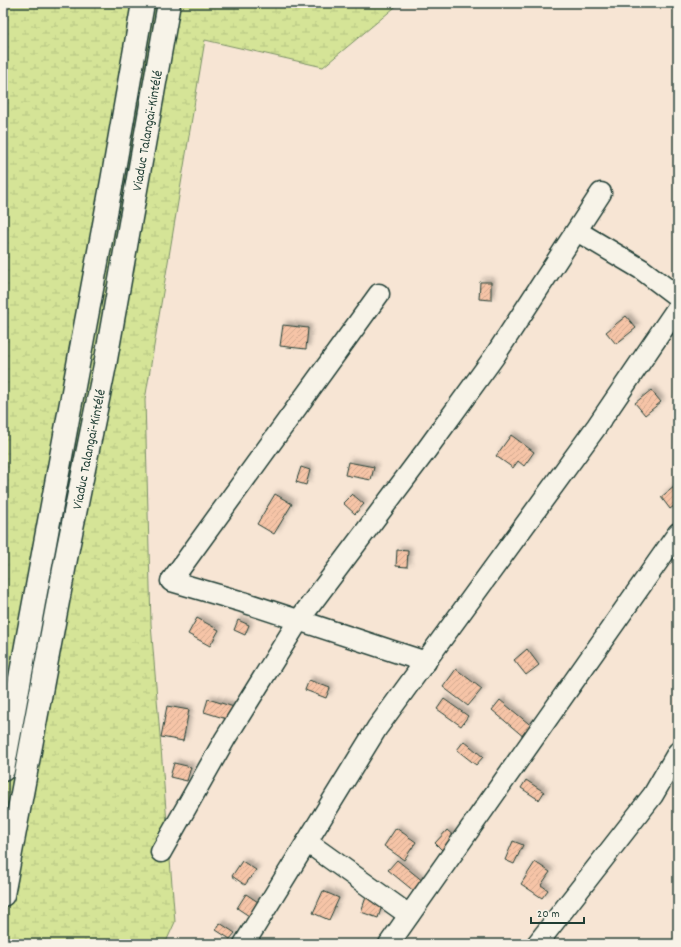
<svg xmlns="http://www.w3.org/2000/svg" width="681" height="947" viewBox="0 0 681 947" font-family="Dekko,sans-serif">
<defs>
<pattern id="wetland-marsh" width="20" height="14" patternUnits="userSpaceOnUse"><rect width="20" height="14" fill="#d5e497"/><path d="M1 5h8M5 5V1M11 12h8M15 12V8" fill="none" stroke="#b6c483"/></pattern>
<pattern id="building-hatch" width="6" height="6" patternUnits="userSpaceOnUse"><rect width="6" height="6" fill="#f6c4a7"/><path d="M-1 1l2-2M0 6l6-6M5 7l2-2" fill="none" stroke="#d2a990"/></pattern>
<filter id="shadow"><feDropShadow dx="3.5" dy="-3.5" stdDeviation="2" flood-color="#0004"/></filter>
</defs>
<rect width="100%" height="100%" fill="#f7e5d4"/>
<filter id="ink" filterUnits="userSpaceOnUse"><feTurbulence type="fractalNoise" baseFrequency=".025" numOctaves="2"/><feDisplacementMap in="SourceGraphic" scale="8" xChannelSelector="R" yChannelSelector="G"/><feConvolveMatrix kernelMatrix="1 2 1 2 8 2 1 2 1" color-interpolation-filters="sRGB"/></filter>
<g filter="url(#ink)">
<!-- wetland -->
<path fill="url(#wetland-marsh)" stroke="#7a9066" d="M 3,3 L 400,3 L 323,67 L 205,40 L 145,400 L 151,624 L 175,922 L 165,944 L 3,944 Z"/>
<!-- building -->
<g fill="url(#building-hatch)" stroke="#1f3d34" filter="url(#shadow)">
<path d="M 480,282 L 491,282 L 491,300 L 479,299 Z"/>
<path d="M 626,316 L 636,328 L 616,344 L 606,332 Z"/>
<path d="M 283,325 L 308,328 L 306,349 L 280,346 Z"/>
<path d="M 651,390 L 661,402 L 645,415 L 635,403 Z"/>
<path d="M 511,435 L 534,452 L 524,466 L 518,461 L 513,468 L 496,456 Z"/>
<path d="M 348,462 L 374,467 L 371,480 L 345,475 Z"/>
<path d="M 301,467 L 310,470 L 306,485 L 296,482 Z"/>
<path d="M 674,487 L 678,492 L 678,503 L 670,509 L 661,497 Z"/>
<path d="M 275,494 L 292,504 L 274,534 L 257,524 Z"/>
<path d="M 352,494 L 364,504 L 355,514 L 343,503 Z"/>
<path d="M 397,550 L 408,551 L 407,567 L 396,566 Z"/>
<path d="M 197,618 L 219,630 L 210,646 L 188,634 Z"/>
<path d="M 238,620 L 249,625 L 245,635 L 234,630 Z"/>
<path d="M 527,649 L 539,665 L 526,675 L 514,660 Z"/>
<path d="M 456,669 L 482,689 L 468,706 L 443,687 Z"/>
<path d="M 309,680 L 330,688 L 326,698 L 305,690 Z"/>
<path d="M 208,699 L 234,707 L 230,720 L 204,712 Z"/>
<path d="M 444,699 L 468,716 L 461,726 L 437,709 Z"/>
<path d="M 500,700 L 534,728 L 525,738 L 492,710 Z"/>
<path d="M 167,706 L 189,710 L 183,741 L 161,737 Z"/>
<path d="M 464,741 L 483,757 L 476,765 L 457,750 Z"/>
<path d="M 174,763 L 191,767 L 187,781 L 170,777 Z"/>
<path d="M 526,780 L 544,792 L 539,800 L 521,788 Z"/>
<path d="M 396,828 L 416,842 L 404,860 L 384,846 Z"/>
<path d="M 447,830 L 456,838 L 443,851 L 435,843 Z"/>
<path d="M 513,841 L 523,845 L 514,864 L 505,860 Z"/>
<path d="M 397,860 L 424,882 L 415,892 L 388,870 Z"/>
<path d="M 242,861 L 256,870 L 245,885 L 232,876 Z"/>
<path d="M 535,862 L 550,872 L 541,885 L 548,890 L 542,898 L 521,884 Z"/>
<path d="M 323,891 L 339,898 L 329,920 L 313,913 Z"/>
<path d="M 246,894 L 261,904 L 252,918 L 237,908 Z"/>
<path d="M 367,894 L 384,900 L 378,918 L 361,912 Z"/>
<path d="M 220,923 L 235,933 L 230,939 L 216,930 Z"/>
</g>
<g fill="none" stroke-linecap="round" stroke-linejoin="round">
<defs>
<g id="minor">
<path d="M 577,231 L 641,269 L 678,297"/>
<path d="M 379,294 L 171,581 L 243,602 L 426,662"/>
<path d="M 307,842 L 409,915"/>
<path d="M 161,852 L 225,739 L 299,620 L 425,452 L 494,357 L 601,193"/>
<path d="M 244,944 L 377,728 L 597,426 L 678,307"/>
<path d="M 389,944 L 678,533"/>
<path d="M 537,944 L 653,795 L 678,752"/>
</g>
<g id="trunk">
<path d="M 3,770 L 112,181 L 143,3"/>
<path id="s1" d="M 3,895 L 68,548 L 105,365 L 169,3"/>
</g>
</defs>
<!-- minor casing -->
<use href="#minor" stroke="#1f3d34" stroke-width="23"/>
<!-- trunk casing -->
<use href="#trunk" stroke="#1f3d34" stroke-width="25"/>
<!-- minor -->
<use href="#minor" stroke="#f7f3e8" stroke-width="20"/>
<!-- trunk -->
<use href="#trunk" stroke="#f7f3e8" stroke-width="22"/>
</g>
</g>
<g text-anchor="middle" stroke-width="3" stroke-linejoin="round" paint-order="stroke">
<!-- street labels -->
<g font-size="14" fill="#1f3d34" stroke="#f7f3e8">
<text dy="5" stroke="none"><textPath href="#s1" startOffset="778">Viaduc Talangaï-Kintélé</textPath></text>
<text dy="5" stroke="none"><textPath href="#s1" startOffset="454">Viaduc Talangaï-Kintélé</textPath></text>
</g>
</g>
<!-- margin -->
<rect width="681" height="947" fill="none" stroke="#f7f3e8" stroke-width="16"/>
<rect x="8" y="8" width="665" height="931" fill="none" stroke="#1f3d34" stroke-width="1.5" filter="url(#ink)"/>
<!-- scale -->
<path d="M531 917v6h53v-6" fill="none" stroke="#1f3d34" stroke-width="2"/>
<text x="537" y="917" font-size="12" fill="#1f3d34" stroke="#f7f3e8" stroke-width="3" paint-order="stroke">20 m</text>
</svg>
